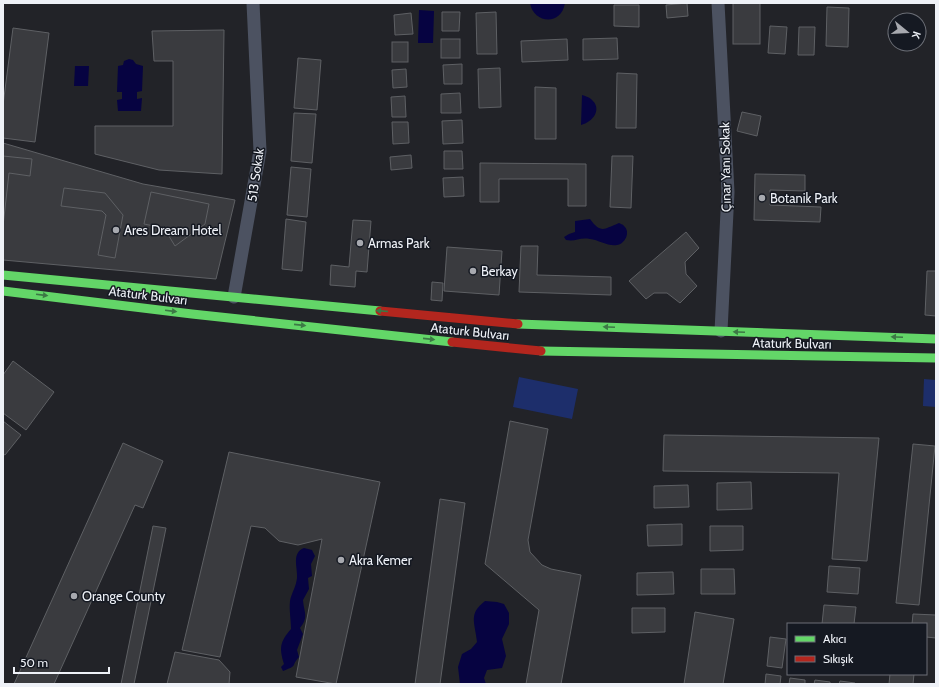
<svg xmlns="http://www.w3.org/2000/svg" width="939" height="687" viewBox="0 0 939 687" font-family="Cabin,sans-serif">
<rect width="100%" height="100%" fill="#222328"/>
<!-- green -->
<g fill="#1d2e6b">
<path d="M 519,377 L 578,389 L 572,419 L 513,407 Z"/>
<path d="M 924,379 L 936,380 L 936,407 L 923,406 Z"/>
</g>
<!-- water -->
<g fill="#060341">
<path d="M 530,3 L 565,3 C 561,27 533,23 530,3 Z"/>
<path d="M 419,10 L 434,11 L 433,43 L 418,43 Z"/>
<path d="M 129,59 L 133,60 L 136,64 L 143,66 L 142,91 L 137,92 L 137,99 L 142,98 L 141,111 L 118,111 L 117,100 L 122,99 L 122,92 L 117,92 L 118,66 L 123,65 L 124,61 Z"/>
<path d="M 75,66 L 89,66 L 88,86 L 74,86 Z"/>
<path d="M 582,95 C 585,96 589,97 591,99 C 603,109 593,122 581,125 Z"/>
<path d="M 590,219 C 601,234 604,229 619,223 C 620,224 623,224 624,226 C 631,232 625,244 617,245 C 609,247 599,240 590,239 C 579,237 576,242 566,240 L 564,237 L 569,234 L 575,232 L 575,221 Z"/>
<path d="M 304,548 L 312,550 L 315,556 L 311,564 L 312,576 L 308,578 L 309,589 L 303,600 C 304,613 309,617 300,628 L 303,634 L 297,650 L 299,657 C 290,667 299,665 283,671 L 281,667 L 284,664 C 279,647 280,642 291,629 C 291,620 289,610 290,601 C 291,594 296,587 297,578 C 298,568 291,553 304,548 Z"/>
<path d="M 485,601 L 497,602 L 504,604 L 509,613 L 509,624 L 502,639 L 506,656 L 502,668 L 487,670 L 484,678 L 486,684 L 460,684 L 458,667 L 462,654 L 471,649 L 477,642 C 475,622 468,614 485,601 Z"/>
</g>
<!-- building -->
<g fill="#3a3b3f" stroke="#5e6064">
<path d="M 687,3 L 688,16 L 667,18 L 666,5 Z"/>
<rect x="733" y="3" width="27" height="41"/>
<path d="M 614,5 L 639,5 L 639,27 L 614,26 Z"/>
<path d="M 827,7 L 849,8 L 848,47 L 826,46 Z"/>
<path d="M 442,12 L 460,12 L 459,31 L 442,31 Z"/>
<path d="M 496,12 L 497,54 L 477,54 L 476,13 Z"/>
<path d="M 411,13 L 413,34 L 395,35 L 394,15 Z"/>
<path d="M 770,26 L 787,27 L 785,54 L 768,53 Z"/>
<path d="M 799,27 L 815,27 L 814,55 L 798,55 Z"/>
<path d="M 13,28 L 49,33 L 35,142 L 3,138 L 3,105 Z"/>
<path d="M 224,30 L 222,174 L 159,170 L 95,154 L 95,126 L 173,126 L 173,61 L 154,61 L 152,31 Z"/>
<path d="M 617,38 L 618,59 L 583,60 L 583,39 Z"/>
<rect x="441" y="39" width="19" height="19"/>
<path d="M 567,39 L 568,60 L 522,62 L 521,41 Z"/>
<rect x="392" y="42" width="16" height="20"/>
<path d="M 298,58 L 321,60 L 317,110 L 294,108 Z"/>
<path d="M 462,64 L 462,84 L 444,84 L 443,65 Z"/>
<path d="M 500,68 L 501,107 L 479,108 L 478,69 Z"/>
<path d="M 406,69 L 407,87 L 393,88 L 392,70 Z"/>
<path d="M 617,73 L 637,74 L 636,128 L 616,128 Z"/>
<path d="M 535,87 L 556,88 L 556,139 L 535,139 Z"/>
<path d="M 460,93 L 461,113 L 441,113 L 441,94 Z"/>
<path d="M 405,96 L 406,117 L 392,117 L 391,97 Z"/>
<path d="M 742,112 L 761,116 L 757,136 L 737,131 Z"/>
<path d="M 294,113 L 316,114 L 312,163 L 291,161 Z"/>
<path d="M 462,120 L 463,143 L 443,144 L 442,121 Z"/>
<path d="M 392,122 L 408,122 L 409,143 L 393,144 Z"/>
<path d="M 3,143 L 143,184 L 235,200 L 216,279 L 3,260 Z"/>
<path d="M 444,151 L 462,151 L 463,169 L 444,169 Z"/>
<path d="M 411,155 L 412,168 L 391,170 L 390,157 Z"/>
<path d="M 3,156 L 32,159 L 30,176 L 9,173 L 3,226 Z"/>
<path d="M 612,156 L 633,156 L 631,208 L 610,207 Z"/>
<path d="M 480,163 L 586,164 L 586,206 L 568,206 L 568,179 L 499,179 L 499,202 L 480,202 Z"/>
<path d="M 291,167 L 311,169 L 307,217 L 287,215 Z"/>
<path d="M 755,174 L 805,175 L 805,191 L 770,190 L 770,205 L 821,207 L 820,222 L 754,220 Z"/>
<path d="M 463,177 L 464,196 L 444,197 L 443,178 Z"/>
<path d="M 64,188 L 105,193 L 123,215 L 115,258 L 98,255 L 106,215 L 102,211 L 61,206 Z"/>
<path d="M 151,192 L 209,204 L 205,224 L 175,246 L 164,228 L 144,224 Z"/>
<path d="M 286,219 L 306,222 L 302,271 L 282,269 Z"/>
<path d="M 353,220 L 371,221 L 367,272 L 356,271 L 355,287 L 330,285 L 331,265 L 349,267 Z"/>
<path d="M 686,232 L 699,248 L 685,262 L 686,274 L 697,286 L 680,303 L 667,293 L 654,293 L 646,299 L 629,281 Z"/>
<path d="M 521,246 L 538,246 L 537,275 L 611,277 L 611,295 L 519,292 Z"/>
<path d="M 447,247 L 502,251 L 499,295 L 444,291 Z"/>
<path d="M 927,271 L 936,271 L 936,316 L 925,315 Z"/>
<path d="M 432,282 L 443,283 L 442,301 L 431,300 Z"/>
<path d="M 13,361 L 54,392 L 26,430 L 3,413 L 3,375 Z"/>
<path d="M 3,421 L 21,435 L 5,455 L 3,454 Z"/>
<path d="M 510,421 L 548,429 L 528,540 L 530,552 L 542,565 L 551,569 L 581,575 L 561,684 L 526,684 L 539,610 L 485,564 Z"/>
<path d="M 664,435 L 879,438 L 867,561 L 832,559 L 839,473 L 663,471 Z"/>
<path d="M 123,443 L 163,461 L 143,508 L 135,505 L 54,684 L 14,684 Z"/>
<path d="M 913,444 L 935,446 L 919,605 L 896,603 Z"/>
<path d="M 229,452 L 380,482 L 336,684 L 296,677 L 322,539 L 298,545 L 279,541 L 265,528 L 251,526 L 220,657 L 182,650 Z"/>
<path d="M 751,482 L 752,509 L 717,510 L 717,483 Z"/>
<path d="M 688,485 L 689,507 L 654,508 L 654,486 Z"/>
<path d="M 440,499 L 465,503 L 440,684 L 415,684 Z"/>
<path d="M 682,524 L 682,545 L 648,546 L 647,525 Z"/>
<path d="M 153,526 L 166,528 L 134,684 L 121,684 Z"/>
<path d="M 710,526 L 743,526 L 743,550 L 710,551 Z"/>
<path d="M 829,566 L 860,568 L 858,594 L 827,592 Z"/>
<path d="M 701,569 L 734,569 L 735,594 L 701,594 Z"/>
<path d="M 673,572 L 674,594 L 637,595 L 637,573 Z"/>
<path d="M 824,605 L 856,607 L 854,624 L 822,624 Z"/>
<path d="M 632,608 L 665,608 L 665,632 L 632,633 Z"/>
<path d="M 695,612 L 734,619 L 723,684 L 684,684 Z"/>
<path d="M 913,614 L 936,615 L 936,638 L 926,637 L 926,624 L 912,624 Z"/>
<path d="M 770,637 L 786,639 L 782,668 L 767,666 Z"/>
<path d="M 175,652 L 219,660 L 230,672 L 229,684 L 167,684 Z"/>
<path d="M 766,674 L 781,676 L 780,684 L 765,684 Z"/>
<path d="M 890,674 L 914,674 L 913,684 L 889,684 Z"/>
<path d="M 790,678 L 805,680 L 805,684 L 789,684 Z"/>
<path d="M 815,680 L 830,682 L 830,684 L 814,684 Z"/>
<path d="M 840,681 L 855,683 L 855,684 L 839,684 Z"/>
</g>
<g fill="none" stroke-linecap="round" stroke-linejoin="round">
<!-- street -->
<g stroke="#4c5261" stroke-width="13">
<path d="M 718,3 L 728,192 L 721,331"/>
<path d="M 234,297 L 260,151 L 253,3"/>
</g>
<!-- fast -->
<g stroke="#63d668" stroke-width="9">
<path d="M 3,275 L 380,311"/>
<path d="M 3,291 L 192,314 L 452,342"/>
<path d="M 518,324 L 936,339"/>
<path d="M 541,351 L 936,358"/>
</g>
<!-- jam -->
<g stroke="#b3261e" stroke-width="9">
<path d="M 380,311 L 518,324"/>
<path d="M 452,342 L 541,351"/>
</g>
</g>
<!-- one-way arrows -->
<defs><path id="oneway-solid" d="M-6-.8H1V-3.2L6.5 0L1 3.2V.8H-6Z"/></defs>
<g fill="#3c7845">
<use href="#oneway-solid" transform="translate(42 295) rotate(7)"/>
<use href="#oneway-solid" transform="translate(171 311) rotate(7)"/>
<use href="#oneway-solid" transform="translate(382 311) rotate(-175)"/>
<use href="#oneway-solid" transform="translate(300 325) rotate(6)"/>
<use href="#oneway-solid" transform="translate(609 327) rotate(-178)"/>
<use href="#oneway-solid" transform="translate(739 332) rotate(-178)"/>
<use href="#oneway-solid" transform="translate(897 337) rotate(-178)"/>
<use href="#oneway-solid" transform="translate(429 339) rotate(6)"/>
</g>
<!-- markers -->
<g fill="#a7a9af" stroke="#151922" stroke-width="1.5">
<circle cx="762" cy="198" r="4"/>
<circle cx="116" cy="230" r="4"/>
<circle cx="360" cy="243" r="4"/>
<circle cx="473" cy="271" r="4"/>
<circle cx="341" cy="560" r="4"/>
<circle cx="74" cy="596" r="4"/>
</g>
<g text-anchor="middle" stroke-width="3" stroke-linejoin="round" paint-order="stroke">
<!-- street labels -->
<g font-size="13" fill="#eef1f7" stroke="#151922">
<text transform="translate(725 167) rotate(-91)" y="5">Çınar Yanı Sokak</text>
<text transform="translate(255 175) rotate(-82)" y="5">513 Sokak</text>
<text transform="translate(148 295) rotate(7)" y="5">Ataturk Bulvarı</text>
<text transform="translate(470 331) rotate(6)" y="5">Ataturk Bulvarı</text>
<text transform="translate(792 343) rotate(1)" y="5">Ataturk Bulvarı</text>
</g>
<!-- poi labels -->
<g font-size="13" fill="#eef1f7" stroke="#151922" text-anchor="start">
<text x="770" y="203">Botanik Park</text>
<text x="124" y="235">Ares Dream Hotel</text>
<text x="368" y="248">Armas Park</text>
<text x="481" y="276">Berkay</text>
<text x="349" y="565">Akra Kemer</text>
<text x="82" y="601">Orange County</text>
</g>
</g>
<!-- border -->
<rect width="939" height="687" fill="none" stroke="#eef1f7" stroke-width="8"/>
<!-- legend -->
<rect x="787" y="623" width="140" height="52" fill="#151922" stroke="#6c6f77"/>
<rect x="795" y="636" width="20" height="6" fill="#63d668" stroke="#6c6f77"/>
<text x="823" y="643" font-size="12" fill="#eef1f7">Akıcı</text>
<rect x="795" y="656" width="20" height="6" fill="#b3261e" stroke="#6c6f77"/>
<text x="823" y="663" font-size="12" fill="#eef1f7">Sıkışık</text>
<!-- north arrow -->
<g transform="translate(907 32) rotate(108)"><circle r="19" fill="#151922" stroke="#6c6f77"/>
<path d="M0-3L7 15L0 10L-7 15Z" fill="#a7a9af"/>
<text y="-6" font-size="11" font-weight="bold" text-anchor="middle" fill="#eef1f7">K</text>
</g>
<!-- scale -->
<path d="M14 667v6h95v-6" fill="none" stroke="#eef1f7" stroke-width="2"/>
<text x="20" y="667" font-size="12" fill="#eef1f7" stroke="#151922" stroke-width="3" paint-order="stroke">50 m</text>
</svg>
